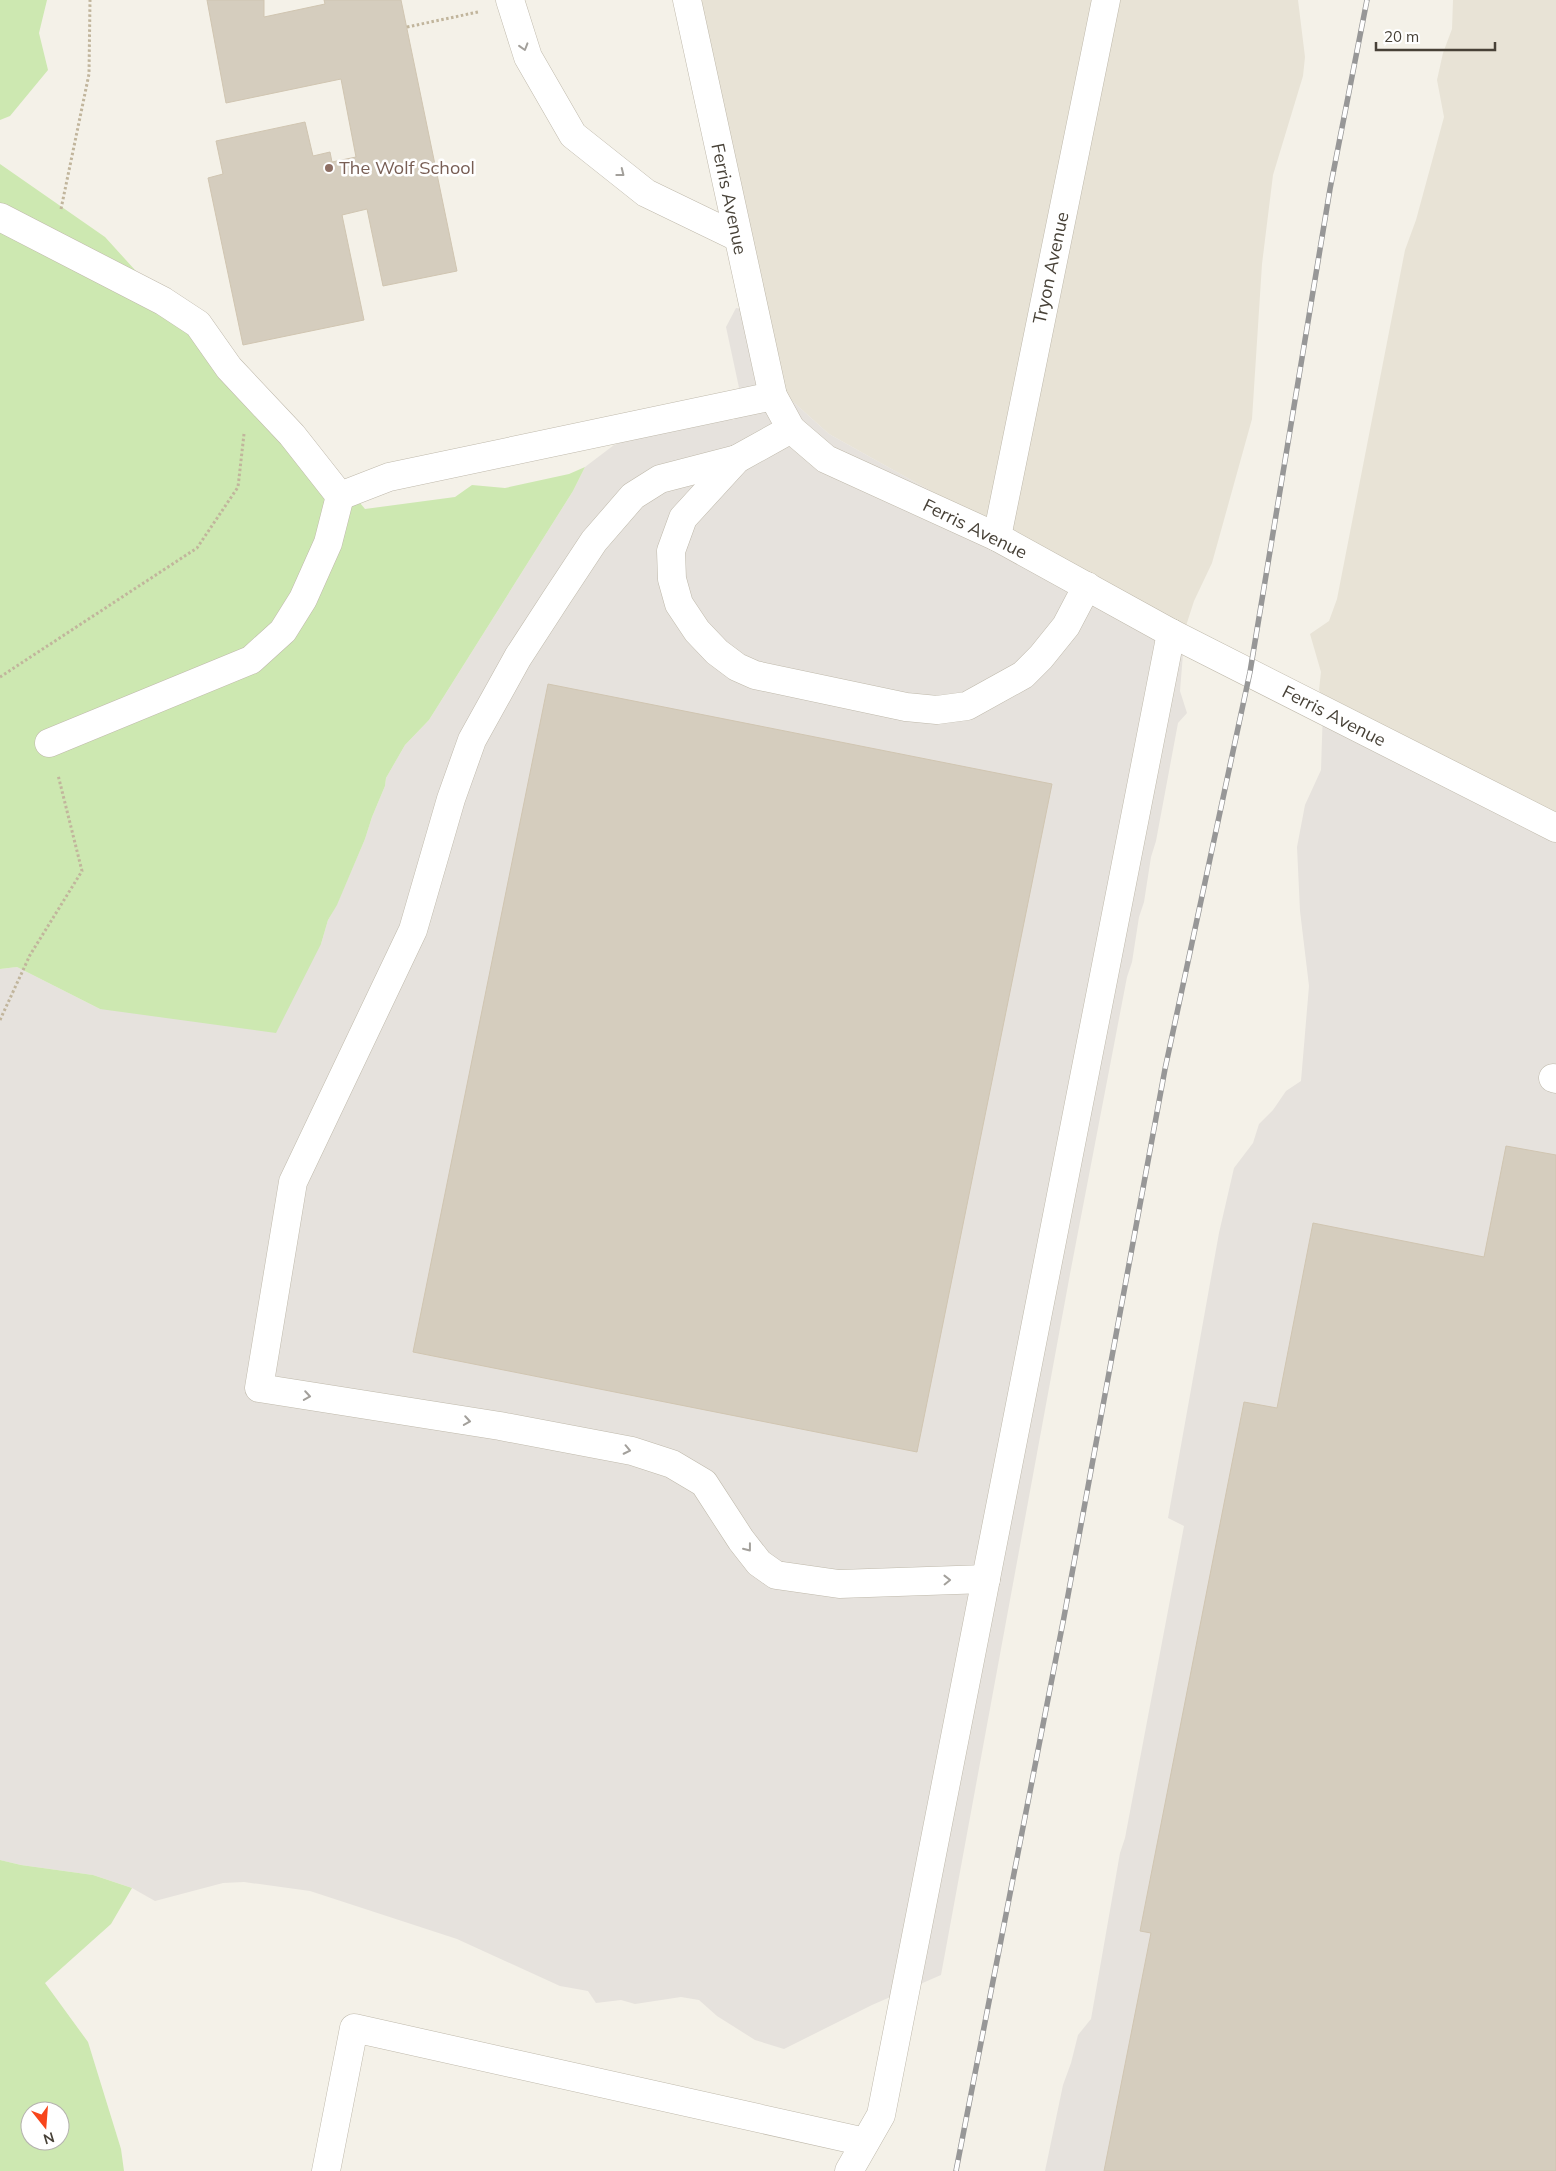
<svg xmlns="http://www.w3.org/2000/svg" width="1556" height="2171" viewBox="0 0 1556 2171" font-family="Mulish,sans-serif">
<rect width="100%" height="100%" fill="#f4f1e8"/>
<!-- residential -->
<g fill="#e8e3d6">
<path d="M 690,0 L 1298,0 L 1305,57 L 1303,76 L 1273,175 L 1262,264 L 1252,419 L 1212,563 L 1194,601 L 1185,629 L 972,514 L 829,434 L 790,399 L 773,370 Z"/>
<path d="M 1453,0 L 1556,0 L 1556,818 L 1325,703 L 1319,690 L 1321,672 L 1310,634 L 1329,621 L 1337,599 L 1405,250 L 1416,220 L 1444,117 L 1437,80 L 1443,53 L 1452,29 Z"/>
</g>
<!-- industrial -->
<g fill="#e6e2dd">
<path d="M 736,308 L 752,310 L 773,370 L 790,399 L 829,434 L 972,514 L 987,517 L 1185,629 L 1180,691 L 1187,713 L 1178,723 L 1156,841 L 1151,857 L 1144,902 L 1139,917 L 1132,962 L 1127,977 L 1070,1274 L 941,1975 L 872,2005 L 784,2049 L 755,2040 L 717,2016 L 699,2000 L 681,1997 L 635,2004 L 621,2000 L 596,2003 L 588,1991 L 560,1986 L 457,1939 L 310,1891 L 244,1882 L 223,1883 L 155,1901 L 132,1888 L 93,1875 L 21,1865 L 0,1860 L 0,969 L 17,967 L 100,1009 L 321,944 L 328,920 L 337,904 L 365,839 L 372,817 L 385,786 L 386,778 L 405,745 L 429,720 L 573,491 L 585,467 L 614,445 L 713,408 L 723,419 L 734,420 L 741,397 L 726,327 Z"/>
<path d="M 1323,709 L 1556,818 L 1556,2171 L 1045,2171 L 1063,2085 L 1071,2063 L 1078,2035 L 1091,2019 L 1120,1853 L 1125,1838 L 1184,1526 L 1168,1518 L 1219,1233 L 1234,1168 L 1253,1143 L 1259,1124 L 1273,1110 L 1286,1091 L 1301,1081 L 1309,986 L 1300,911 L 1297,847 L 1305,805 L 1321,770 Z"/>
</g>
<!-- green -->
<g fill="#cde8b1" fill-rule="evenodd">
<path d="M 0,0 L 47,0 L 39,33 L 48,70 L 10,116 L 0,120 Z"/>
<path d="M 0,164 L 105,237 L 274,423 L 308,440 L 365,509 L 455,497 L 472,485 L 505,488 L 569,474 L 585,467 L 573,491 L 429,720 L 405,745 L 386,778 L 385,786 L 372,817 L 365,839 L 337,905 L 328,920 L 321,944 L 276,1033 L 100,1009 L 17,967 L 0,969 Z"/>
<path d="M 0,1860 L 21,1865 L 93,1875 L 132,1888 L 111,1924 L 45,1983 L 88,2042 L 121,2149 L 124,2171 L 0,2171 ZM 30,2111 L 60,2111 L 60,2141 L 30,2141 Z"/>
</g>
<!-- building -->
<g fill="#d5cdbe" stroke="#d0c5b1">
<path d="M 207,0 L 264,0 L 264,17 L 325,4 L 324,0 L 401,0 L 457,271 L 383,286 L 367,209 L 342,215 L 364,320 L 243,345 L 208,178 L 223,174 L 216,141 L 305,122 L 313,156 L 330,152 L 332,162 L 356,157 L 341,79 L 226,103 Z"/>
<path d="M 548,684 L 1052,784 L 917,1452 L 413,1352 Z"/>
<path d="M 1506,1146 L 1556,1155 L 1556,2171 L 1104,2171 L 1151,1933 L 1140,1931 L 1244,1402 L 1277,1408 L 1313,1223 L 1484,1257 Z"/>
</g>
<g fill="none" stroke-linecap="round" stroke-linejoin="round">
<defs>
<g id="minor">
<path d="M 510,0 L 528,57 L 573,135 L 646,193 L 737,237"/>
<path d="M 687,0 L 773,396 L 791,429 L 826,459 L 997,537 L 1171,633 L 1556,828"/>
<path d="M 0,217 L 163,301 L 198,324 L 229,368 L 292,435 L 340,496 L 389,477 L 773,396"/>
<path d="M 791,429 L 737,459 L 683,518 L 671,551 L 672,579 L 679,604 L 697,631 L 717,652 L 737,667 L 755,675 L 906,707 L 937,710 L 967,706 L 1023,675 L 1041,657 L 1066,626 L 1087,586"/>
<path d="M 737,459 L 660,479 L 633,496 L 594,541 L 557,597 L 518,657 L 472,740 L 451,799 L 413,930 L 293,1182 L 259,1388 L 500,1426 L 632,1451 L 672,1464 L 704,1483 L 741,1540 L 759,1563 L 776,1575 L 839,1584 L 986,1579"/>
<path d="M 997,537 L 1106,0"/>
<path d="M 49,743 L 251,660 L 283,631 L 303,599 L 328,543 L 340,496"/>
<path d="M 1553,1078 L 1556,1079"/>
<path d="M 326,2171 L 354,2028 L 865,2142"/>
<path d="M 849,2171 L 881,2115 L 1171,633"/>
</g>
</defs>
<!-- minor casing -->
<use href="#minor" stroke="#bfb9ab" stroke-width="29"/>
<!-- path -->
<g stroke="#c1b59c" stroke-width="3" stroke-dasharray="2.5 2.5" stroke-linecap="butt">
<path d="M 407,27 L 478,12"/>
<path d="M 61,209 L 89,74 L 90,0"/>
<path d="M 0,677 L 197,548 L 238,487 L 244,434"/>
<path d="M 0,1020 L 30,955 L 82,871 L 58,775"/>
</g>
<!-- minor -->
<use href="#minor" stroke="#fff" stroke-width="28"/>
<defs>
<path id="rail" d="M 956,2171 L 1064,1617 L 1165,1069 L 1250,672 L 1330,189 L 1367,0"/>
</defs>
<!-- rail casing -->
<use href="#rail" stroke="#979797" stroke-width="5.5"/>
<!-- rail -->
<use href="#rail" stroke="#fff" stroke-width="4" stroke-dasharray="11" stroke-linecap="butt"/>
</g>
<!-- one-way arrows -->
<defs><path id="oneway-chevron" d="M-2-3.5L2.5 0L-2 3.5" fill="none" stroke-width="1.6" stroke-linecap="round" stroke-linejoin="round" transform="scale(1.25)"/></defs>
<g stroke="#a3a09b">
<use href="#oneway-chevron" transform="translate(524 47) rotate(73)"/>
<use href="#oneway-chevron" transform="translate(621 173) rotate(38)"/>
<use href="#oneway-chevron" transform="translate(307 1396) rotate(9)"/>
<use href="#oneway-chevron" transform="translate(467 1421) rotate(9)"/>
<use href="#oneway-chevron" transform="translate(627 1450) rotate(12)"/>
<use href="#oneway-chevron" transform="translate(748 1548) rotate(52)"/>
<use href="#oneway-chevron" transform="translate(947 1580) rotate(-1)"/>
</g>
<!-- markers -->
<circle fill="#8d6e63" stroke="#fff" stroke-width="2" cx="329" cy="168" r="5"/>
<g text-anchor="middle" stroke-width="5" stroke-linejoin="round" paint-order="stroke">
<!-- education labels -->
<g font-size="18" fill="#785e54" stroke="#fff" text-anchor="start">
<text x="339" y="174">The Wolf School</text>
</g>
<!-- street labels -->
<g font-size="18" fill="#474137" stroke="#fff">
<text transform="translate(729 199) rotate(78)" y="6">Ferris Avenue</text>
<text transform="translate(1051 268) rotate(-78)" y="6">Tryon Avenue</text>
<text transform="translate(975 529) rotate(26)" y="6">Ferris Avenue</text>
<text transform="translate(1334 716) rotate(27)" y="6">Ferris Avenue</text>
</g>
</g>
<!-- north arrow -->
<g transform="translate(45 2126) rotate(163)"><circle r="24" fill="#ffffff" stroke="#b5b3af"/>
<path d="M0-4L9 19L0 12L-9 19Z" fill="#f8451b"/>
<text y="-8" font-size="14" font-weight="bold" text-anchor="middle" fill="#474137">N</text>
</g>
<!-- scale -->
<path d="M1376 42v8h119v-8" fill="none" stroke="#474137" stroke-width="2.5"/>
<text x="1384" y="42" font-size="15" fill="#474137" stroke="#ffffff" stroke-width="4" paint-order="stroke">20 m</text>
</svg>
